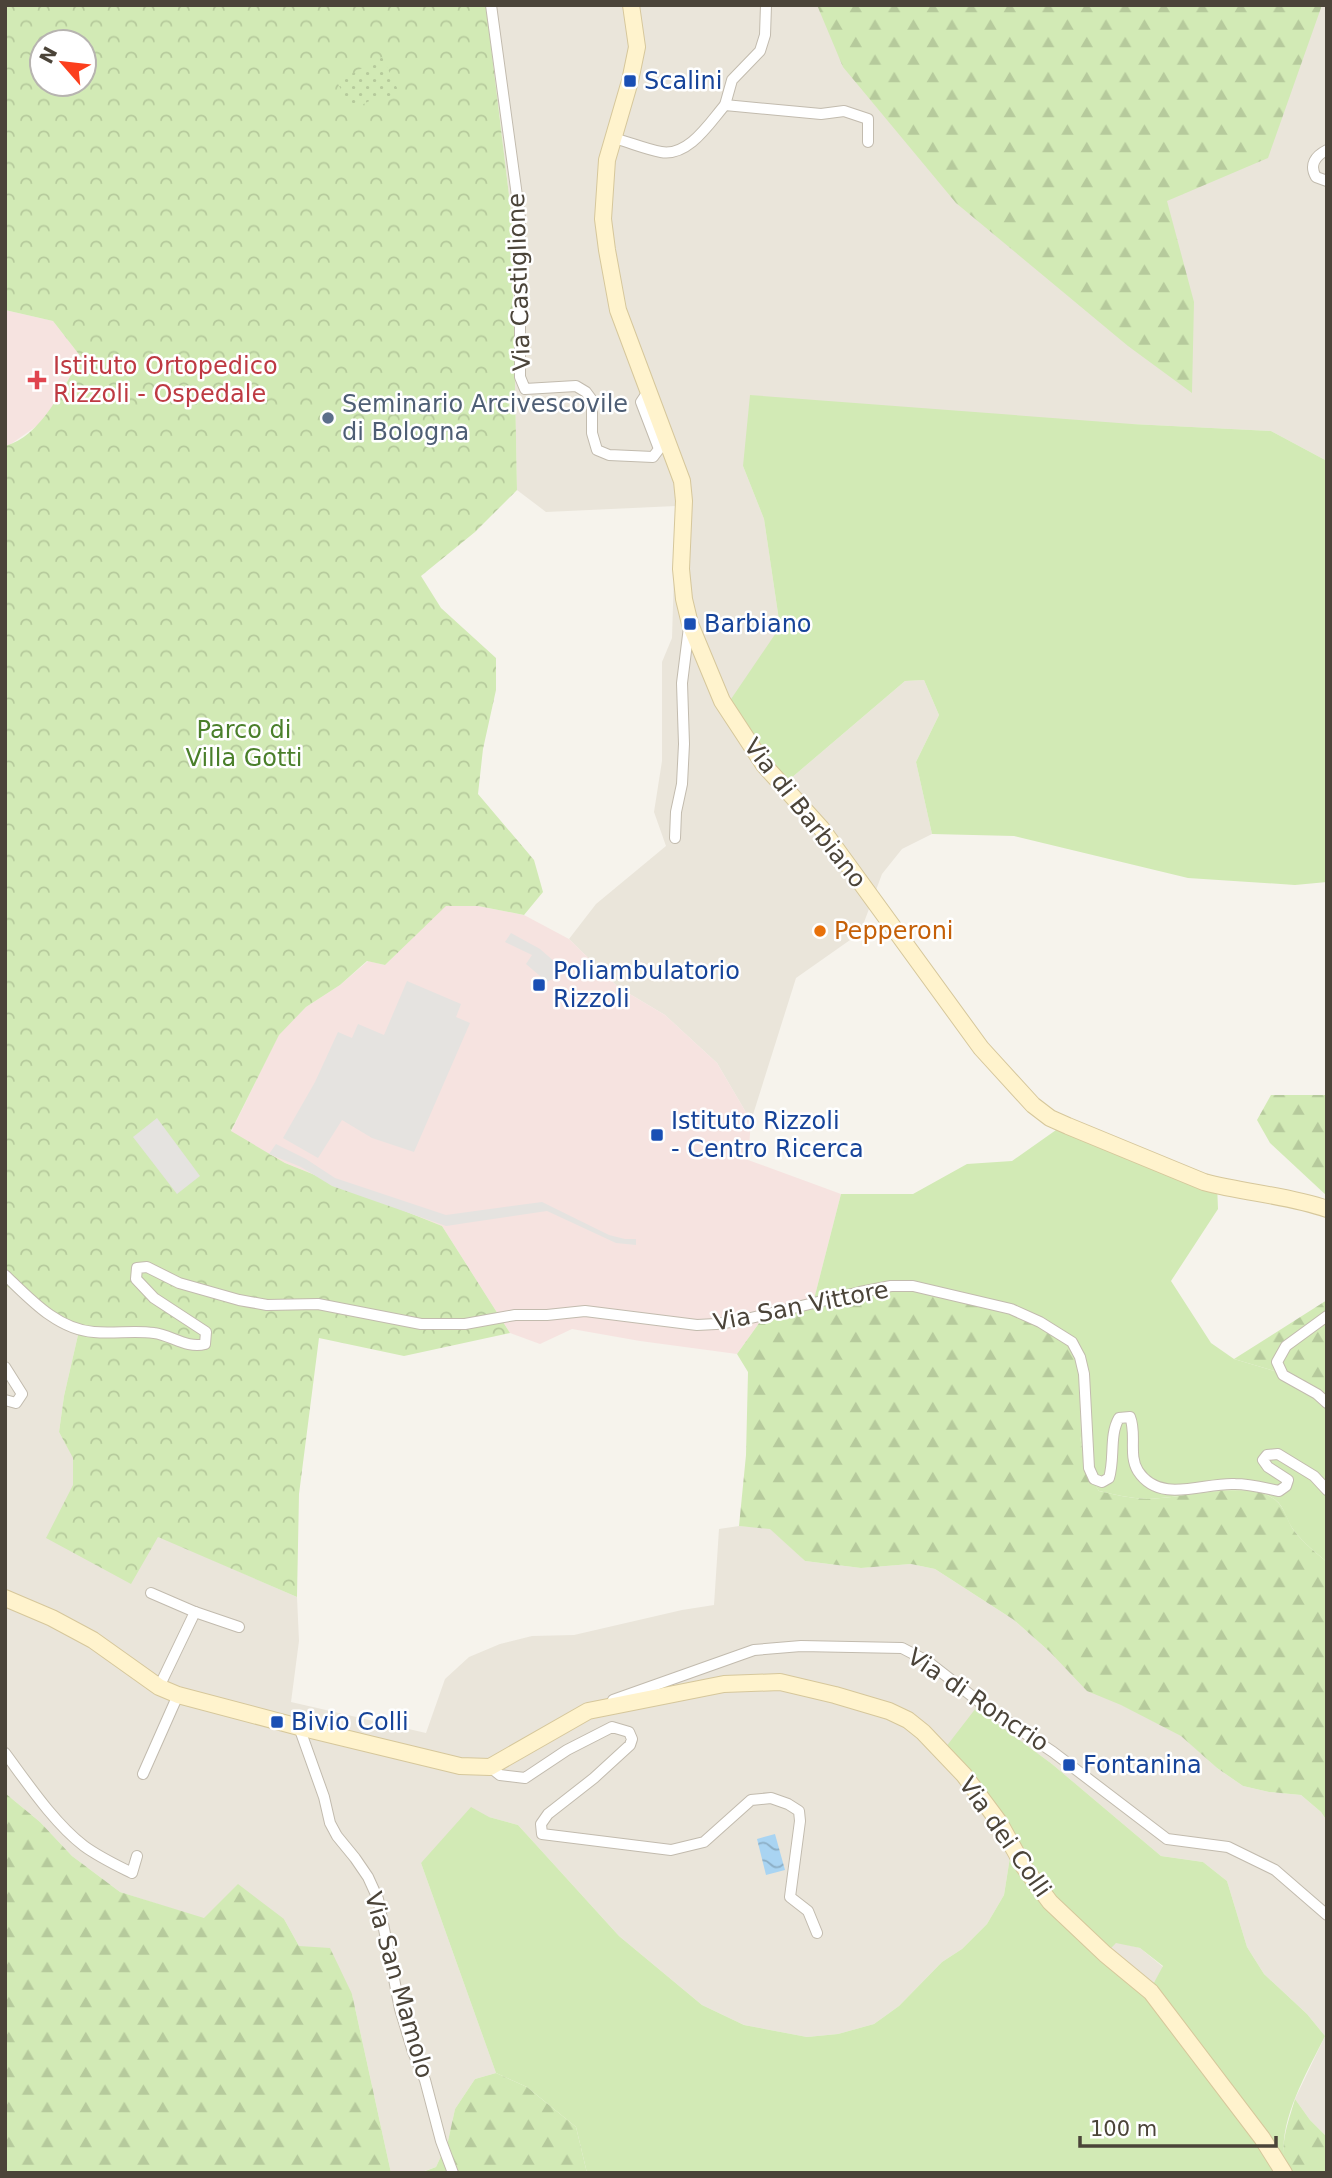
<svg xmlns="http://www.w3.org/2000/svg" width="1332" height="2178" viewBox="0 0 1332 2178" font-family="'DejaVu Sans',sans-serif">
<defs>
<pattern id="forest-firs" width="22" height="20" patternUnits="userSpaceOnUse" patternTransform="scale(1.75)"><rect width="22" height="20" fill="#d2eab5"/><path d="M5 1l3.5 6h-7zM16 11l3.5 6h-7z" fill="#b6ca9c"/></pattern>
<pattern id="park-crowns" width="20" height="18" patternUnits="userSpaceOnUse" patternTransform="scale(1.75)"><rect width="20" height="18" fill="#d2eab5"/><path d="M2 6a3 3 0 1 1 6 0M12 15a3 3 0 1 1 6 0" fill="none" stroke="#b6ca9c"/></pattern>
<pattern id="garden-dots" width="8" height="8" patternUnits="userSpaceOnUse" patternTransform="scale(1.75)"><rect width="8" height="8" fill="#d2eab5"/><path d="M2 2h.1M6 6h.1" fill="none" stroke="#b6ca9c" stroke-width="1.8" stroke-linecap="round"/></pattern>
<pattern id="water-waves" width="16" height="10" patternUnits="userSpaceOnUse" patternTransform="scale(1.75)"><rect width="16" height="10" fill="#a9d4f2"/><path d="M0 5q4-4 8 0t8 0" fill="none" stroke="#8caec5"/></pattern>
</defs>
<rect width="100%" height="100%" fill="#f6f3ec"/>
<!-- residential -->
<g fill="#eae5da">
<path d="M 486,5 L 1327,5 L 1327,461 L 1271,431 L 1132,424 L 743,466 L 764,519 L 780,627 L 783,785 L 905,681 L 924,680 L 939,715 L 916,762 L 932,834 L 902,849 L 882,874 L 860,933 L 796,978 L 751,1121 L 717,1063 L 665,1015 L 618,987 L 569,939 L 596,904 L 666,846 L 654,812 L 662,761 L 662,662 L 672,638 L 676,506 L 546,512 L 517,490 L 512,220 Z"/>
<path d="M 5,1285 L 60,1325 L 78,1335 L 64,1396 L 59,1432 L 74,1458 L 73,1485 L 158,1536 L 297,1597 L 299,1641 L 291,1702 L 426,1733 L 445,1679 L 469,1657 L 500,1644 L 532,1636 L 574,1635 L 682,1610 L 714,1605 L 719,1529 L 739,1526 L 770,1528 L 805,1561 L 861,1568 L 911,1564 L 935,1569 L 1014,1620 L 1050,1652 L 1122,1705 L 1182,1736 L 1217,1768 L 1243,1786 L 1269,1792 L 1301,1795 L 1321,1812 L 1327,1821 L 1327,2137 L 1310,2120 L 1295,2099 L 1325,2036 L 1307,2014 L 1264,1974 L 1247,1947 L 1227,1881 L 1203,1862 L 1161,1856 L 1052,1764 L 976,1709 L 1011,1851 L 1004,1895 L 987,1924 L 962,1949 L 942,1962 L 899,2006 L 874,2024 L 838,2034 L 807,2037 L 744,2025 L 702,2005 L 619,1936 L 518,1825 L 489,1817 L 421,1863 L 496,2073 L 475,2079 L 455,2109 L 448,2141 L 436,2167 L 419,2173 L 391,2173 L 352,1994 L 299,1946 L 284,1919 L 204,1919 L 120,1892 L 72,1856 L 40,1822 L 5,1793 Z"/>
<path d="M 1116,1942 L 1140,1948 L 1163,1967 L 1151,1988 L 1109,1949 Z"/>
</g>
<!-- medical -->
<g fill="#f6e3e0">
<path d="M 5,310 L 53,321 L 81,357 L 55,403 L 38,425 L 11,444 L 5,446 Z"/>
<path d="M 446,905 L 478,906 L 524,915 L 569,939 L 618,987 L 665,1015 L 717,1063 L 751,1121 L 748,1160 L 841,1194 L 812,1307 L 762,1319 L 737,1354 L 640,1341 L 572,1329 L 540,1344 L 510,1333 L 442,1226 L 285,1163 L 231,1132 L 279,1034 L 306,1007 L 340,985 L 368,961 L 385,965 Z"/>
</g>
<!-- grass -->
<g fill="#d2eab5" fill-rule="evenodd">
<path d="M 750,395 L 1132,424 L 1271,431 L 1327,461 L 1327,882 L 1295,885 L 1188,878 L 1014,836 L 932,834 L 916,762 L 939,715 L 924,680 L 905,681 L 783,785 L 727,705 L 780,627 L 764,519 L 743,466 Z"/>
<path d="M 1066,1123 L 1217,1184 L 1218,1209 L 1171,1281 L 1211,1343 L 1234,1359 L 1278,1372 L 1327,1403 L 1327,1562 C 1316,1553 1304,1543 1295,1532 C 1285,1520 1286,1505 1271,1497 C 1244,1481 1179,1499 1147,1499 C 1131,1498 1115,1495 1099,1491 L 1085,1469 L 1080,1436 L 1081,1376 L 812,1307 L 841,1194 L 913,1194 L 967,1164 L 1012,1161 Z"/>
<path d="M 976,1708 L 1052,1764 L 1161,1856 L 1203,1862 L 1227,1881 L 1247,1947 L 1264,1974 L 1307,2014 L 1325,2036 C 1307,2073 1270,2133 1289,2173 L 587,2173 L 576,2127 L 527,2087 L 496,2073 L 421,1863 L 471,1807 L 489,1817 L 518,1825 L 619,1936 L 702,2005 L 744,2025 L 807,2037 L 838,2034 L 874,2024 L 899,2006 L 942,1962 L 962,1949 L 987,1924 L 1004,1895 L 1011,1851 L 942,1752 ZM 1116,1943 L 1140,1948 L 1163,1966 L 1151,1988 L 1110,1949 Z"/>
</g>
<!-- forest -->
<g fill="url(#forest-firs)">
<path d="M 817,5 L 1322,5 L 1268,158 L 1167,201 L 1194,302 L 1192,393 L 1128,346 L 956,203 L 843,67 Z"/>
<path d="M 1271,1095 L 1327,1095 L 1327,1196 L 1270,1143 L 1257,1120 Z"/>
<path d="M 899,1285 L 1012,1307 L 1062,1341 L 1076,1359 L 1081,1376 L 1080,1436 L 1085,1468 L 1099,1491 C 1115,1495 1131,1498 1147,1499 C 1179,1499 1244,1481 1271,1497 C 1286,1505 1286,1521 1295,1532 C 1304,1543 1316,1553 1327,1562 L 1327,1821 L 1321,1812 L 1301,1795 L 1269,1792 L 1243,1786 L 1217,1768 L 1181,1736 L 1121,1705 L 1087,1691 L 1050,1652 L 1014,1620 L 935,1569 L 911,1564 L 861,1568 L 805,1561 L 770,1529 L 739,1526 L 746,1455 L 748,1372 L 737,1354 L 762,1319 Z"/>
<path d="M 1327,1300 L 1327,1403 L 1278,1372 L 1234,1359 Z"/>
<path d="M 5,1793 L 40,1822 L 72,1856 L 120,1892 L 204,1918 L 238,1884 L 284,1919 L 299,1946 L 330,1948 L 352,1994 L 391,2173 L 5,2173 Z"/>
<path d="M 496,2073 L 527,2087 L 576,2127 L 587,2173 L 420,2173 L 436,2167 L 448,2141 L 455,2109 L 475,2079 Z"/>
<path d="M 1295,2099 L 1310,2120 L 1327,2137 L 1327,2173 L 1289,2173 C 1277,2148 1288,2124 1295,2099 Z"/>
</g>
<!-- park -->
<path fill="url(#park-crowns)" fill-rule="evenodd" d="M 5,5 L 486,5 L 512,220 L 517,490 L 475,532 L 421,576 L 441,608 L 496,658 L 496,690 L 483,749 L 478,794 L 534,860 L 543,892 L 524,915 L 478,906 L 446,906 L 385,965 L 367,961 L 340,985 L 306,1007 L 279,1035 L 231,1131 L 285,1163 L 442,1226 L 510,1333 L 404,1356 L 319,1338 L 299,1494 L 297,1597 L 158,1537 L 131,1584 L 46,1538 L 73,1485 L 73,1458 L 59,1432 L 64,1396 L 78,1335 L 60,1325 L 5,1285 L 5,446 C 41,437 64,386 81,357 L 53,321 L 5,310 ZM 42,42 L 84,42 L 84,84 L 42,84 Z"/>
<!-- garden -->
<path fill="url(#garden-dots)" d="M 382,57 L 401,96 L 375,98 L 352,110 L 337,82 Z"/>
<!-- parking -->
<g fill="#e5e3e0">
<path d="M 511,933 L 540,949 L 563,969 L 556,977 L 547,982 L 526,964 L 532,955 L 505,942 Z"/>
<path d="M 407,981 L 461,1004 L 456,1017 L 470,1023 L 414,1152 L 372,1138 L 342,1120 L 318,1158 L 283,1138 L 315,1082 L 338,1032 L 352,1038 L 358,1024 L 384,1035 Z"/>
<path d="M 157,1118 L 200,1176 L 177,1194 L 133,1137 Z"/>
<path d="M 276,1144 L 306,1159 L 335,1178 L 446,1215 L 542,1202 L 609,1235 L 625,1239 L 636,1239 L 636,1245 L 616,1243 L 547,1211 L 446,1226 L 332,1186 L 301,1167 L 269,1154 Z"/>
</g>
<!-- water -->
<path fill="url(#water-waves)" d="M 775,1834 L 785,1870 L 766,1875 L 757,1839 Z"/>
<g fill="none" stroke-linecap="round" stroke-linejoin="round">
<defs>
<g id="street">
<path d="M 491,5 L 520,218 L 520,377 L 525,389 L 576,386 L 586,392 L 592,400 L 592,433 L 597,450 L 609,455 L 653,457 L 659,449 L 641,402 L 649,390"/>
<path d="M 725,105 L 732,80 L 760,51 L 765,35 L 766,5"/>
<path d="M 613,138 C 629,142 645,149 661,152 C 689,157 710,122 725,105 L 821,114 L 844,111 L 868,119 L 868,142"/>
<path d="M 1327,150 C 1315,156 1309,165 1316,177 L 1327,181"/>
<path d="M 675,838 L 676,812 L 682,784 L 684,744 L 682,683 L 689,627"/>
<path d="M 5,1275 C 30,1299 58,1330 94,1332 C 114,1334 134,1330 154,1333 C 171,1335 187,1349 205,1344 L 206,1332 L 154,1298 L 136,1279 L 137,1268 L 147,1267 L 179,1283 L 239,1300 L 267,1305 L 318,1304 L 421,1324 L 465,1324 L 515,1315 L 547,1315 L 585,1311 L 697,1325 L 716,1324 L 738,1321 L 860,1292 L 891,1286 L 913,1286 L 1011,1309 L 1040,1322 L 1072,1342 L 1080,1357 L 1084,1374 L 1089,1468 L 1094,1479 L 1102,1482 L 1109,1478 C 1115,1459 1109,1435 1119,1418 L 1130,1417 C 1137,1434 1128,1455 1138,1471 C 1160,1505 1204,1482 1235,1484 C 1250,1484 1264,1488 1279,1491 L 1286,1486 L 1288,1480 L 1268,1467 L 1263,1460 L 1267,1455 L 1278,1454 L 1314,1476 L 1327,1490"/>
<path d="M 1327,1316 L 1286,1346 L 1277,1362 L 1283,1375 L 1317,1394 L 1327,1403"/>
<path d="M 5,1367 L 22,1394 L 16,1403 L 5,1400"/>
<path d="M 151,1593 L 195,1612 L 239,1627"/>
<path d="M 159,1687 L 195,1612"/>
<path d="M 613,1700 L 754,1650 L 801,1646 L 902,1648 L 927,1661 L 986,1707 L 1053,1752 L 1167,1839 L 1228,1847 L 1275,1870 L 1327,1915"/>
<path d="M 299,1727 L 324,1797 L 330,1823 L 337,1836 L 355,1858 L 368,1877 L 378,1899 L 400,2009 L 413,2052 L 425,2080 L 441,2141 L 453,2173"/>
<path d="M 5,1753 C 28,1784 54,1823 84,1846 C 99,1857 116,1865 132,1873 L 137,1856"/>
<path d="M 490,1767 L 500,1775 L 525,1778 L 567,1750 L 612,1727 L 629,1732 L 632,1739 L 630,1745 L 594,1778 L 548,1814 L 541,1824 L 542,1834 L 671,1850 L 704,1842 L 751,1800 L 771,1798 L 788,1804 L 799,1811 L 800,1821 L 790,1897 L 808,1911 L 817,1933"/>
<path d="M 143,1774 L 178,1695"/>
</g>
<g id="secondary">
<path d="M 631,5 L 637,47 L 630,81 L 607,160 L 603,219 L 607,250 L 618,310 L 682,481 L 684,501 L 681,569 L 684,599 L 690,624 L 722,701 L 764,765 L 821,828 L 981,1048 L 1033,1105 L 1050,1118 L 1068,1126 L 1204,1182 C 1244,1193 1287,1195 1327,1209"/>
<path d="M 5,1598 L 52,1618 L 93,1640 L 159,1687 L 178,1695 L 299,1727 L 460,1766 L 490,1767 L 588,1711 L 724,1684 L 780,1682 L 835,1695 L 889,1711 L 908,1720 L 923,1732 L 964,1775 L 999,1822 L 1024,1867 L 1050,1902 L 1105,1954 L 1151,1992 L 1262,2138 L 1284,2173"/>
</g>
</defs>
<!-- street casing -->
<use href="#street" stroke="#c2bbae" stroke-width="12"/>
<!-- secondary casing -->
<use href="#secondary" stroke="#d6c79b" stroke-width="18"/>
<!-- street -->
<use href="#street" stroke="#fff" stroke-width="10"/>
<!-- secondary -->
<use href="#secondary" stroke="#fff3cd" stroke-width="16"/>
</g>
<!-- markers -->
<g fill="#1a4fb4" stroke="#fff" stroke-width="2.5">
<rect x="623" y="74" width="14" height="14" rx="3.5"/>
<rect x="683" y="617" width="14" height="14" rx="3.5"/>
<rect x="532" y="978" width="14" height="14" rx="3.5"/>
<rect x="650" y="1128" width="14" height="14" rx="3.5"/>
<rect x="270" y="1715" width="14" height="14" rx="3.5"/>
<rect x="1062" y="1758" width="14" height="14" rx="3.5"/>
</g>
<path fill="#e0444e" stroke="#fff" stroke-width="2.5" d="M33.5 369.5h7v7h7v7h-7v7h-7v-7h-7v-7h7z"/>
<circle fill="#5c6f8a" stroke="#fff" stroke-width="2.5" cx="328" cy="418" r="7"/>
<circle fill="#e8710a" stroke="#fff" stroke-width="2.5" cx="820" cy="931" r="7"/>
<g text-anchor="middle" stroke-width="5" stroke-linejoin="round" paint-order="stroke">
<!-- transit labels -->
<g font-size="24" fill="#164399" stroke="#fff" text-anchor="start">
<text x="644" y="89">Scalini</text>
<text x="704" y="632">Barbiano</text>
<text x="553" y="979">Poliambulatorio<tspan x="553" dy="28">Rizzoli</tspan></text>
<text x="671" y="1129">Istituto Rizzoli<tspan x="671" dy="28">- Centro Ricerca</tspan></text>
<text x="291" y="1730">Bivio Colli</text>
<text x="1083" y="1773">Fontanina</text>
</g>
<!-- street labels -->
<g font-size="24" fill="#4b4439" stroke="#fff">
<text transform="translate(519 282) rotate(-92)" y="8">Via Castiglione</text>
<text transform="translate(805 813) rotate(52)" y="8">Via di Barbiano</text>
<text transform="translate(801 1306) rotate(-11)" y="8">Via San Vittore</text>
<text transform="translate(978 1700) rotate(34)" y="8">Via di Roncrio</text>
<text transform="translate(1005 1837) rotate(55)" y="8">Via dei Colli</text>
<text transform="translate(399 1985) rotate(74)" y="8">Via San Mamolo</text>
</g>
<!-- health labels -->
<g font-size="24" fill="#be3a42" stroke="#fff" text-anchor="start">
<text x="53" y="374">Istituto Ortopedico<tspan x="53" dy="28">Rizzoli - Ospedale</tspan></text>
</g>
<!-- service labels -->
<g font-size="24" fill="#4e5e75" stroke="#fff" text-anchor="start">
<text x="342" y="412">Seminario Arcivescovile<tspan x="342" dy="28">di Bologna</tspan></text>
</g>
<!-- park labels -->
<g font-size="24" fill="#4a7f2a" stroke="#fff">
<text x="244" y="738">Parco di<tspan x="244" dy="28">Villa Gotti</tspan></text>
</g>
<!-- food labels -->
<g font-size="24" fill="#c56008" stroke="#fff" text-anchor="start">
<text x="834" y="939">Pepperoni</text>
</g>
</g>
<!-- border -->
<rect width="1332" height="2178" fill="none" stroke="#4b4439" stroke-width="14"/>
<!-- north arrow -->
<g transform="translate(63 63) rotate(298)"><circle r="33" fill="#ffffff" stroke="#b7b4b0" stroke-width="2"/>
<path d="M0-5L12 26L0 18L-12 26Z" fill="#fc3f1d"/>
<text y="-10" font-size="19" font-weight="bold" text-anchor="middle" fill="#4b4439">N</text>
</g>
<!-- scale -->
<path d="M1080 2136v10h196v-10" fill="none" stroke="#4b4439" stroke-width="3.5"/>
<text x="1090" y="2136" font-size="21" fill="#4b4439" stroke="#ffffff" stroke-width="5" paint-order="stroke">100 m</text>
</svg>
